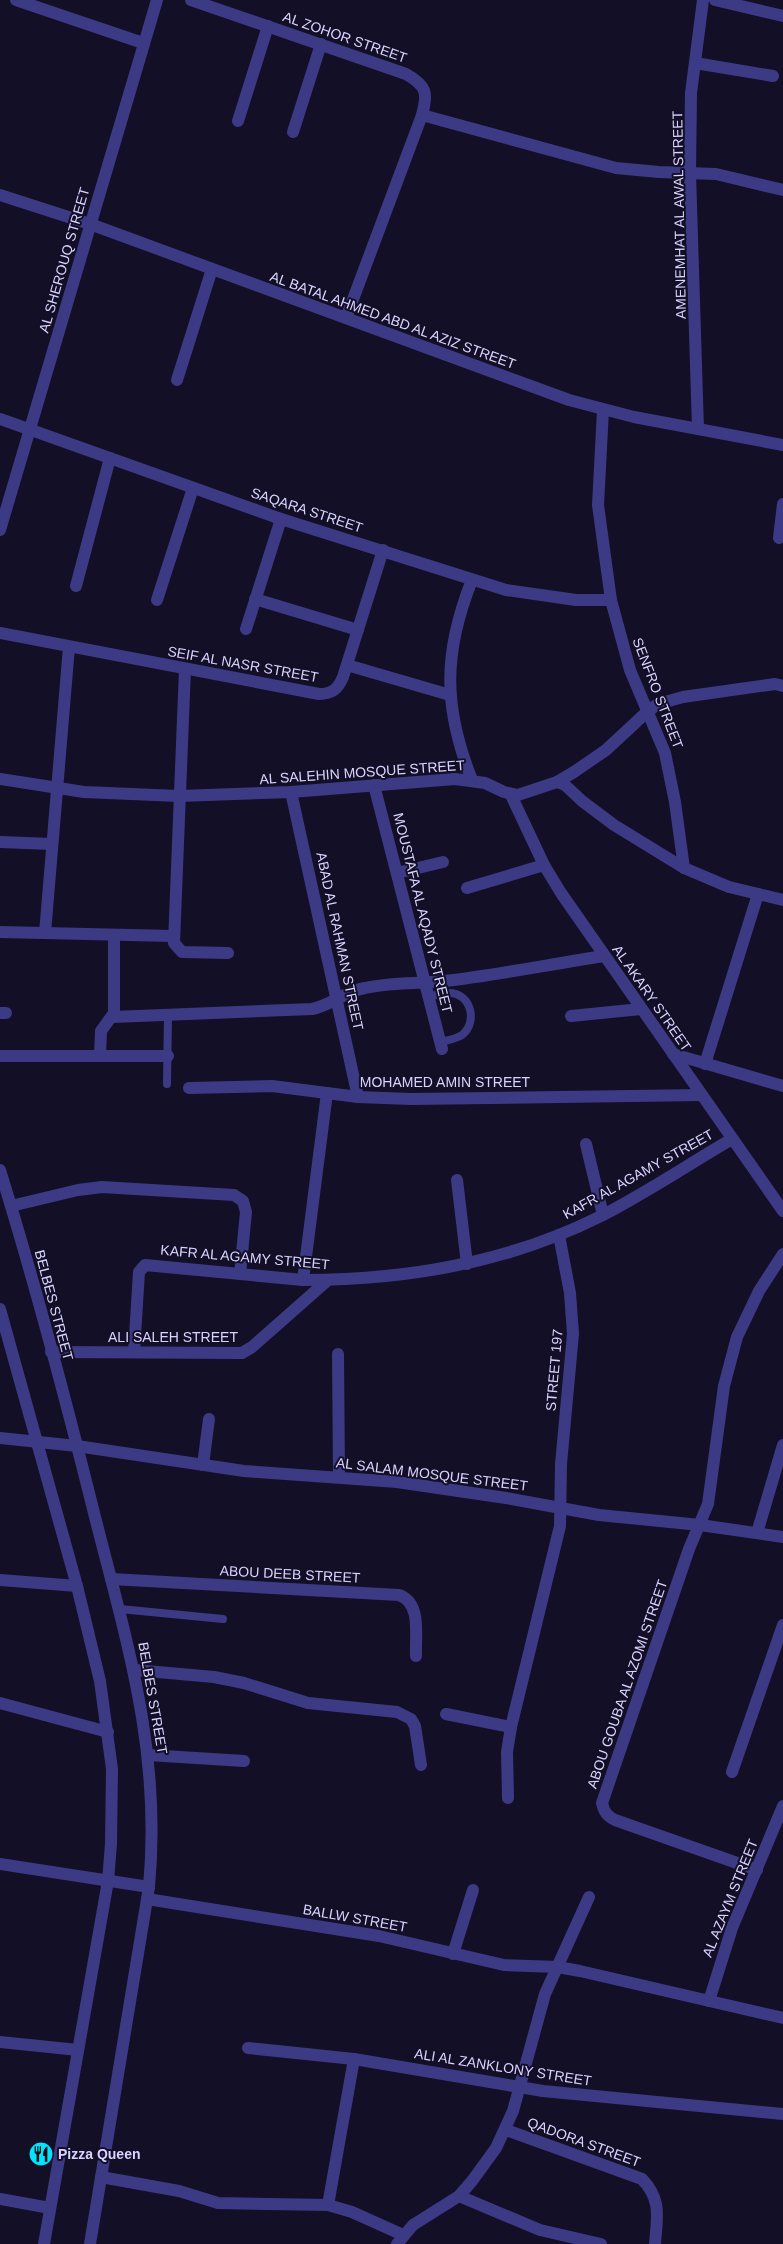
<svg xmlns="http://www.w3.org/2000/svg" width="783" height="2244" viewBox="0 0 783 2244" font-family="Arial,sans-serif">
<rect width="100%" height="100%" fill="#130f26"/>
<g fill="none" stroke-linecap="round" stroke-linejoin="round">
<!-- service -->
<g stroke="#3d3a85" stroke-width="8">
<path d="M 429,997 C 435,995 442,993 448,993 C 470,992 479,1021 462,1035 C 456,1039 448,1040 440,1042"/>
<path d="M 167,1084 L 168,1015"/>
<path d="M 120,1609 L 223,1619"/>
</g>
<!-- minor -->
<g stroke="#3d3a85" stroke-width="12">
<path d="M 16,0 L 143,43"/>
<path d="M 191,0 L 406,74 C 427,86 428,93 422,115 L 346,318"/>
<path d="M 715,0 L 783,16"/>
<path d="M 695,63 L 773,76"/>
<path d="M 422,115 L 616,168 L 659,172 L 716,174 L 783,190"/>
<path d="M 238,121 L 268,26"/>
<path d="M 293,132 L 321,44"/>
<path d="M 0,195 L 90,224 L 569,400 L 634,417 L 783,445"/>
<path d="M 177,380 L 212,269"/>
<path d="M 603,410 L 598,505 L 611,600 L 630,670 L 665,753 L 675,802 L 684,868"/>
<path d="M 0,419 L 281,519 L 506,590 L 576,600 L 611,600"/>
<path d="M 698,429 L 690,173 L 691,93 L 703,0"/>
<path d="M 0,530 L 157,0"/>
<path d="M 779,538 L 783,504"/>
<path d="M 472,580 C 443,653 443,707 472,780"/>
<path d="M 76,586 L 110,458"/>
<path d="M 255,599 L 358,630"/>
<path d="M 157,600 L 193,488"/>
<path d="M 246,629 L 281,519"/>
<path d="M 0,633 L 319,694 C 332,694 338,689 343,677 L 383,550"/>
<path d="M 347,665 L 450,695"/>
<path d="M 185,669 L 174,943 L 182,952 L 228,953"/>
<path d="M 0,779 L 84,792 L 179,796 L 291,792 L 455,779 L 485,783 L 504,792 L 518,795 L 557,782 L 574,772 L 606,750 L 648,711 L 658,704 L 683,697 L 775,684 L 783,686"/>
<path d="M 557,782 L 565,785 L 582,801 L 614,825 L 684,868 L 729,887 L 783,900"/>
<path d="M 374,785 L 442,1049"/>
<path d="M 291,792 L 358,1097"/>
<path d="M 511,795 L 544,865 L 561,893 L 783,1211"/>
<path d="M 0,842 L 52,844"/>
<path d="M 397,873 L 443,862"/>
<path d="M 467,888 L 544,865"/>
<path d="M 0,932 L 173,936"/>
<path d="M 45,933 L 69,647"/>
<path d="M 0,1013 L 6,1013"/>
<path d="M 571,1016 L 641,1009"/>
<path d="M 113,1017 L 312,1009 C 332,1005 345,991 365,988 C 392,982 418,984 445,981 C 498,975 551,964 604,956"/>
<path d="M 673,1054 L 783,1086"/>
<path d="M 0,1056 L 168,1056"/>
<path d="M 100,1056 L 101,1031 L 114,1013 L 114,935"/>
<path d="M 705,1064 L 758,894"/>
<path d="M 189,1088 L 272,1086 L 358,1097 L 411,1099 L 702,1095"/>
<path d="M 586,1144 L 603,1215"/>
<path d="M 0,1170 C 34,1280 64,1393 92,1505 C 125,1637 162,1748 149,1887 L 90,2244"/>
<path d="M 457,1180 L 467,1264"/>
<path d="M 11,1206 L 78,1190 L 102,1187 L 234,1195 L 243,1201 L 246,1212 L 240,1274"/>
<path d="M 303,1280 L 327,1093"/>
<path d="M 0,1309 L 77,1586 L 100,1681 L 112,1769 L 111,1844 L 108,1881 L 44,2244"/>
<path d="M 51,1352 L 242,1353 L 252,1347 L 328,1280"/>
<path d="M 134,1352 L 139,1272 L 145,1265 L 303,1280 C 406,1280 508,1263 601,1216 C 646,1193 689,1164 732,1139"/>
<path d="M 338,1354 L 339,1477"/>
<path d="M 0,1438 L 77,1446 L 244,1471 L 397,1482 L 506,1498 L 599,1515 L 700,1525 L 783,1537"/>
<path d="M 203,1465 L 209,1419"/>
<path d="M 757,1533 L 783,1445"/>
<path d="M 111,1579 L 399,1595 C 422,1603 415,1636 416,1656"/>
<path d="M 0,1580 L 77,1586"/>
<path d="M 135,1670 L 214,1677 L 244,1683 L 308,1703 L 397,1712 L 411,1719 L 415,1726 L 421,1765"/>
<path d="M 0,1703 L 108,1732"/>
<path d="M 446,1714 L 511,1727"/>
<path d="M 148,1755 L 244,1761"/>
<path d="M 732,1772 L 783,1625"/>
<path d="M 508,1798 L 507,1752 L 511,1727 L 560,1526 L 561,1464 L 573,1334 L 570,1293 L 559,1235"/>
<path d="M 0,1864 L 149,1887"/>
<path d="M 757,1870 L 615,1820 C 607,1816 604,1812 602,1803 L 689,1549 L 708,1504 L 724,1386 L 737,1337 L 759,1291 L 783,1254"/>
<path d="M 147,1899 L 379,1936 L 504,1965 L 558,1967 L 580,1971 L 783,2018"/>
<path d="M 453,1954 L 473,1890"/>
<path d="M 709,2001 L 732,1928 L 783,1806"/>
<path d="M 0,2042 L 78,2050"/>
<path d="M 248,2048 L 354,2059 L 543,2091 L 783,2114"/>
<path d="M 506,2130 L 642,2179 C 662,2200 657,2217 655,2244"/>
<path d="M 101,2177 L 179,2191 L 218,2203 L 328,2205 L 352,2212 L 403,2235"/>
<path d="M 459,2196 L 540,2230 L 601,2244"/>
<path d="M 0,2199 L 50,2208"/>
<path d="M 328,2205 L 354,2059"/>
<path d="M 397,2244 L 413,2225 L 459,2196 L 472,2181 L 496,2148 L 513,2111 L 545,1994 L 589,1897"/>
</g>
</g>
<!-- icons -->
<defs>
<symbol id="restaurant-disc" viewBox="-11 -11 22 22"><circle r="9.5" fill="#00e5ff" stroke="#130f26"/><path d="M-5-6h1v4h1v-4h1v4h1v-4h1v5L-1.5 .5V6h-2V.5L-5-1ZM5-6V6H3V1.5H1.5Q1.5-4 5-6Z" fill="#111"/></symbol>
</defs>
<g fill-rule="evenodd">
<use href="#restaurant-disc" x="27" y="2140" width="28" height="28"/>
</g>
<g text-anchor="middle" stroke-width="4" stroke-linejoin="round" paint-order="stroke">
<!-- street labels -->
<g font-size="14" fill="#d9d4ff" stroke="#130f26">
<text transform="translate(345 37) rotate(19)" y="5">AL ZOHOR STREET</text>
<text transform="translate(679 215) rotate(-91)" y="5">AMENEMHAT AL AWAL STREET</text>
<text transform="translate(64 260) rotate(-74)" y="5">AL SHEROUQ STREET</text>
<text transform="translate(393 320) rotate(20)" y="5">AL BATAL AHMED ABD AL AZIZ STREET</text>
<text transform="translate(307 510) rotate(18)" y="5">SAQARA STREET</text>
<text transform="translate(243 664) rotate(10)" y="5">SEIF AL NASR STREET</text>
<text transform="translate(658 693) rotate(69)" y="5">SENFRO STREET</text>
<text transform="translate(362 772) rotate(-4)" y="5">AL SALEHIN MOSQUE STREET</text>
<text transform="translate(423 913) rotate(76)" y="5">MOUSTAFA AL AQADY STREET</text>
<text transform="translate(340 941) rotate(78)" y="5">ABAD AL RAHMAN STREET</text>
<text transform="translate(652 998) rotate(55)" y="5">AL AKARY STREET</text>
<text x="445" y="1087">MOHAMED AMIN STREET</text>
<text transform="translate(638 1174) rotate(-29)" y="5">KAFR AL AGAMY STREET</text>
<text transform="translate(245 1257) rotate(5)" y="5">KAFR AL AGAMY STREET</text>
<text transform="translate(54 1305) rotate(75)" y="5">BELBES STREET</text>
<text x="173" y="1342">ALI SALEH STREET</text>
<text transform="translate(554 1370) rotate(-85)" y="5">STREET 197</text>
<text transform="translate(432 1474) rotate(7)" y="5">AL SALAM MOSQUE STREET</text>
<text transform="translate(290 1574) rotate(3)" y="5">ABOU DEEB STREET</text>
<text transform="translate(627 1684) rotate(-71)" y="5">ABOU GOUBA AL AZOMI STREET</text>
<text transform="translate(153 1698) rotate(80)" y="5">BELBES STREET</text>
<text transform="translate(730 1898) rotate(-68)" y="5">AL AZAYM STREET</text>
<text transform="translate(355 1918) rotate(10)" y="5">BALLW STREET</text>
<text transform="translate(503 2067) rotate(9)" y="5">ALI AL ZANKLONY STREET</text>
<text transform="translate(584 2142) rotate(20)" y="5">QADORA STREET</text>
</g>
<!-- poi labels -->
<g font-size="14" font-weight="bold" fill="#d9d4ff" stroke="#130f26" text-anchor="start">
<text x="58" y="2159">Pizza Queen</text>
</g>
</g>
</svg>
